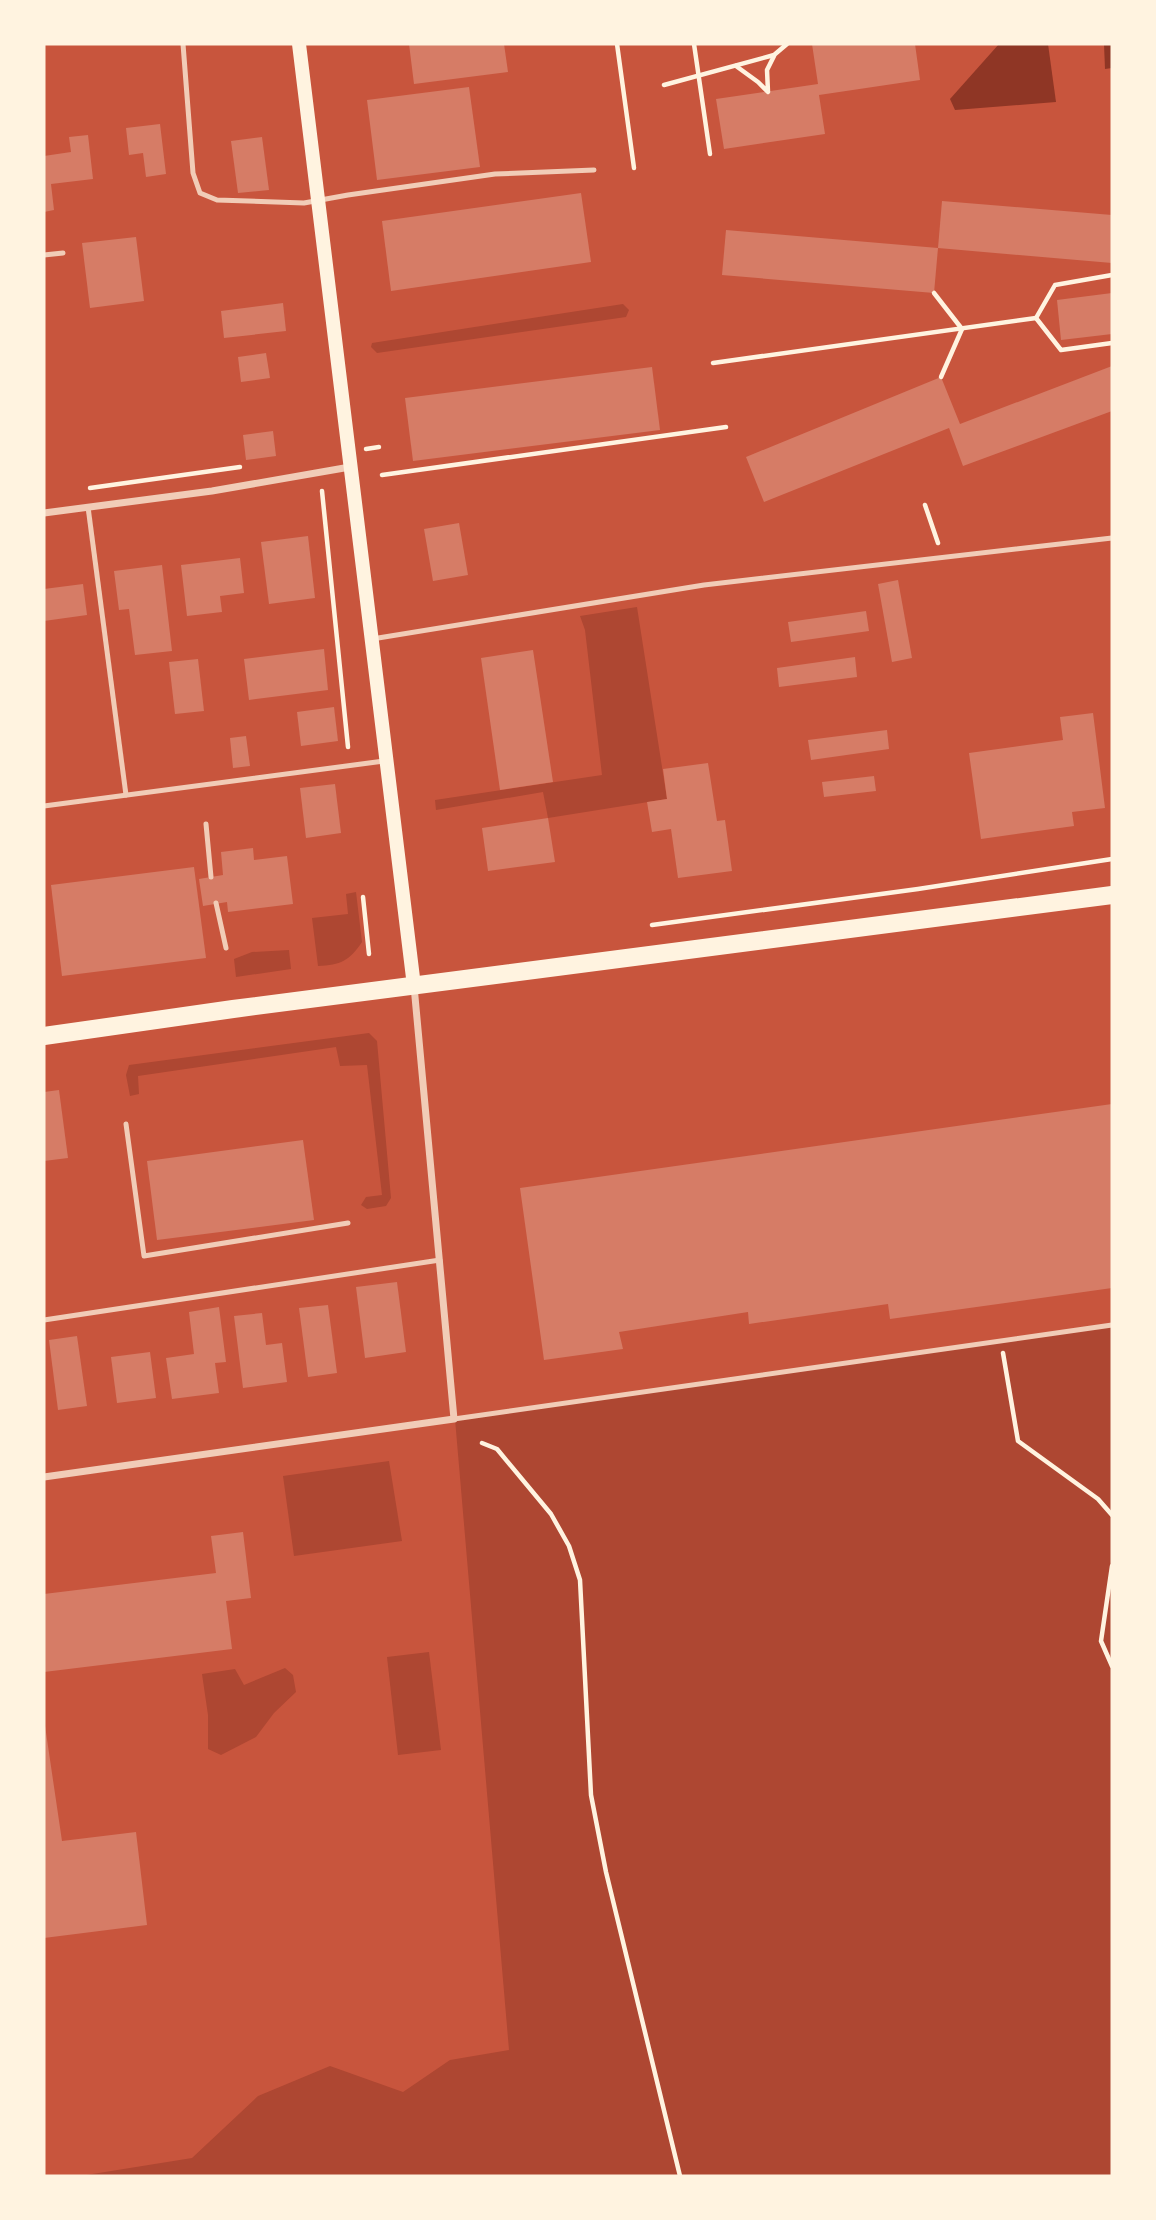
<svg xmlns="http://www.w3.org/2000/svg" width="1156" height="2220" viewBox="0 0 1156 2220" font-family="'Archivo Narrow',sans-serif">
<rect width="100%" height="100%" fill="#c8553d"/>
<!-- green -->
<g fill="#ae4732">
<path d="M 623,304 L 629,310 L 626,317 L 377,353 L 371,347 L 372,343 Z"/>
<path d="M 637,607 L 667,799 L 548,818 L 543,792 L 436,810 L 435,800 L 602,775 L 585,630 L 580,616 Z"/>
<path d="M 356,892 L 362,942 C 349,961 341,965 318,966 L 312,918 L 348,914 L 346,894 Z"/>
<path d="M 289,950 L 291,969 L 236,977 L 234,959 L 252,952 Z"/>
<path d="M 369,1033 L 377,1041 L 391,1198 L 386,1206 L 367,1209 L 361,1205 L 366,1197 L 382,1195 L 367,1065 L 340,1066 L 336,1047 L 138,1076 L 139,1094 L 130,1096 L 126,1075 L 129,1065 Z"/>
<path d="M 1112,1326 L 1112,2176 L 80,2176 L 192,2158 L 258,2096 L 330,2066 L 403,2092 L 450,2060 L 509,2050 L 455,1419 Z"/>
<path d="M 389,1461 L 402,1541 L 294,1556 L 283,1476 Z"/>
<path d="M 429,1652 L 441,1750 L 398,1755 L 387,1657 Z"/>
<path d="M 285,1668 L 293,1675 L 296,1692 L 274,1713 L 256,1737 L 221,1755 L 208,1749 L 208,1715 L 202,1674 L 235,1669 L 244,1685 Z"/>
</g>
<!-- water -->
<g fill="#8f3625">
<path d="M 999,44 L 1048,44 L 1056,102 L 955,110 L 950,99 Z"/>
<path d="M 1104,44 L 1112,44 L 1112,68 L 1105,69 Z"/>
</g>
<!-- building -->
<g fill="#d67c66">
<path d="M 409,44 L 504,44 L 508,72 L 414,84 Z"/>
<path d="M 812,44 L 915,44 L 920,80 L 819,95 L 825,134 L 724,149 L 716,99 L 818,84 Z"/>
<path d="M 469,87 L 480,167 L 377,180 L 367,100 Z"/>
<path d="M 160,124 L 166,174 L 146,177 L 143,153 L 129,155 L 126,128 Z"/>
<path d="M 88,135 L 93,179 L 51,184 L 54,210 L 44,212 L 44,156 L 71,152 L 69,137 Z"/>
<path d="M 262,137 L 269,190 L 238,193 L 231,141 Z"/>
<path d="M 581,193 L 591,262 L 391,291 L 382,221 Z"/>
<path d="M 942,201 L 1112,215 L 1112,263 L 938,248 Z"/>
<path d="M 726,230 L 938,248 L 934,293 L 722,275 Z"/>
<path d="M 136,237 L 144,301 L 90,308 L 82,243 Z"/>
<path d="M 1112,293 L 1112,334 L 1061,340 L 1057,300 Z"/>
<path d="M 283,303 L 286,331 L 224,338 L 221,311 Z"/>
<path d="M 266,353 L 270,378 L 241,382 L 238,357 Z"/>
<path d="M 1112,366 L 1112,411 L 963,466 L 949,428 L 764,502 L 746,457 L 941,377 L 960,424 Z"/>
<path d="M 652,367 L 660,430 L 413,461 L 405,398 Z"/>
<path d="M 273,431 L 276,456 L 246,460 L 243,435 Z"/>
<path d="M 459,523 L 468,575 L 433,581 L 424,529 Z"/>
<path d="M 308,536 L 315,598 L 269,604 L 261,542 Z"/>
<path d="M 240,558 L 244,593 L 220,596 L 222,612 L 187,616 L 181,565 Z"/>
<path d="M 162,565 L 172,651 L 135,655 L 129,609 L 119,610 L 114,571 Z"/>
<path d="M 898,580 L 912,658 L 892,662 L 878,584 Z"/>
<path d="M 83,584 L 87,615 L 44,621 L 44,589 Z"/>
<path d="M 866,611 L 869,631 L 791,642 L 788,622 Z"/>
<path d="M 324,649 L 328,690 L 249,700 L 244,659 Z"/>
<path d="M 533,650 L 553,782 L 500,790 L 481,658 Z"/>
<path d="M 855,657 L 857,677 L 779,687 L 777,668 Z"/>
<path d="M 198,659 L 204,711 L 175,714 L 169,662 Z"/>
<path d="M 334,707 L 338,741 L 301,746 L 297,712 Z"/>
<path d="M 1093,713 L 1105,808 L 1072,812 L 1074,826 L 981,839 L 969,753 L 1063,740 L 1060,717 Z"/>
<path d="M 887,730 L 889,749 L 811,760 L 808,740 Z"/>
<path d="M 246,736 L 250,766 L 233,768 L 230,738 Z"/>
<path d="M 708,763 L 717,821 L 725,820 L 732,871 L 678,878 L 671,829 L 652,832 L 647,802 L 667,799 L 663,769 Z"/>
<path d="M 874,776 L 876,791 L 824,797 L 822,782 Z"/>
<path d="M 335,784 L 341,833 L 306,838 L 300,788 Z"/>
<path d="M 548,818 L 555,862 L 488,871 L 482,828 Z"/>
<path d="M 253,848 L 254,860 L 287,856 L 293,904 L 228,912 L 227,902 L 203,906 L 199,879 L 223,875 L 221,852 Z"/>
<path d="M 194,867 L 206,958 L 62,976 L 51,885 Z"/>
<path d="M 59,1090 L 68,1158 L 44,1161 L 44,1092 Z"/>
<path d="M 1112,1104 L 1112,1288 L 890,1319 L 888,1304 L 749,1324 L 748,1312 L 619,1332 L 623,1349 L 544,1360 L 520,1188 Z"/>
<path d="M 303,1140 L 314,1220 L 157,1240 L 147,1161 Z"/>
<path d="M 397,1282 L 406,1352 L 365,1358 L 356,1287 Z"/>
<path d="M 328,1305 L 337,1373 L 308,1377 L 299,1308 Z"/>
<path d="M 219,1307 L 226,1362 L 215,1363 L 219,1393 L 172,1399 L 166,1358 L 194,1354 L 189,1312 Z"/>
<path d="M 262,1313 L 266,1345 L 282,1343 L 287,1382 L 243,1388 L 234,1316 Z"/>
<path d="M 77,1336 L 87,1406 L 58,1410 L 49,1340 Z"/>
<path d="M 150,1352 L 156,1398 L 117,1403 L 111,1357 Z"/>
<path d="M 243,1532 L 251,1598 L 226,1601 L 232,1649 L 44,1672 L 44,1594 L 216,1573 L 211,1536 Z"/>
<path d="M 44,1719 L 62,1841 L 136,1832 L 147,1925 L 44,1938 Z"/>
</g>
<g fill="none" stroke-linecap="round" stroke-linejoin="round">
<!-- path -->
<g stroke="#fff3e0" stroke-width="4.5">
<path d="M 617,44 L 634,168"/>
<path d="M 694,44 L 710,154"/>
<path d="M 736,66 L 758,82 L 768,92 L 767,70 L 774,56"/>
<path d="M 664,85 L 774,55 L 787,44"/>
<path d="M 934,293 L 962,329 L 941,377"/>
<path d="M 1036,318 L 1055,285 L 1112,275"/>
<path d="M 1036,318 L 1061,350 L 1112,343"/>
<path d="M 713,363 L 1036,318"/>
<path d="M 366,449 L 379,447"/>
<path d="M 382,475 L 726,427"/>
<path d="M 90,488 L 240,467"/>
<path d="M 322,491 L 348,747"/>
<path d="M 925,505 L 938,543"/>
<path d="M 363,897 L 369,954"/>
<path d="M 652,925 L 918,889 L 1112,859"/>
<path d="M 1003,1353 L 1018,1441 L 1098,1499 L 1112,1515"/>
<path d="M 482,1443 L 497,1449 L 551,1514 L 569,1546 L 580,1580 L 591,1795 L 606,1872 L 680,2176"/>
<path d="M 1112,1566 L 1101,1641 L 1112,1666"/>
</g>
<!-- service -->
<g stroke="#f1ccb7" stroke-width="5">
<path d="M 183,44 L 193,173 L 200,193 L 217,200 L 304,203 L 348,195 L 495,174 L 594,170"/>
<path d="M 44,255 L 63,253"/>
<path d="M 88,507 L 126,795"/>
<path d="M 372,639 L 704,585 L 1112,538"/>
<path d="M 44,806 L 384,761"/>
<path d="M 206,824 L 211,877"/>
<path d="M 216,903 L 226,948"/>
<path d="M 126,1124 L 144,1256 L 348,1223"/>
<path d="M 44,1320 L 440,1260"/>
<path d="M 454,1419 L 1112,1325"/>
</g>
<!-- minor -->
<g stroke="#f1ccb7" stroke-width="7">
<path d="M 44,513 L 212,491 L 350,467"/>
<path d="M 44,1477 L 454,1419 L 414,986"/>
</g>
<!-- secondary -->
<path stroke="#fff3e0" stroke-width="14" d="M 299,44 L 414,986"/>
<!-- primary -->
<path stroke="#fff3e0" stroke-width="18" d="M 44,1036 L 233,1009 L 1112,895"/>
</g>
<!-- border -->
<rect width="1156" height="2220" fill="none" stroke="#fff3e0" stroke-width="91"/>
</svg>
